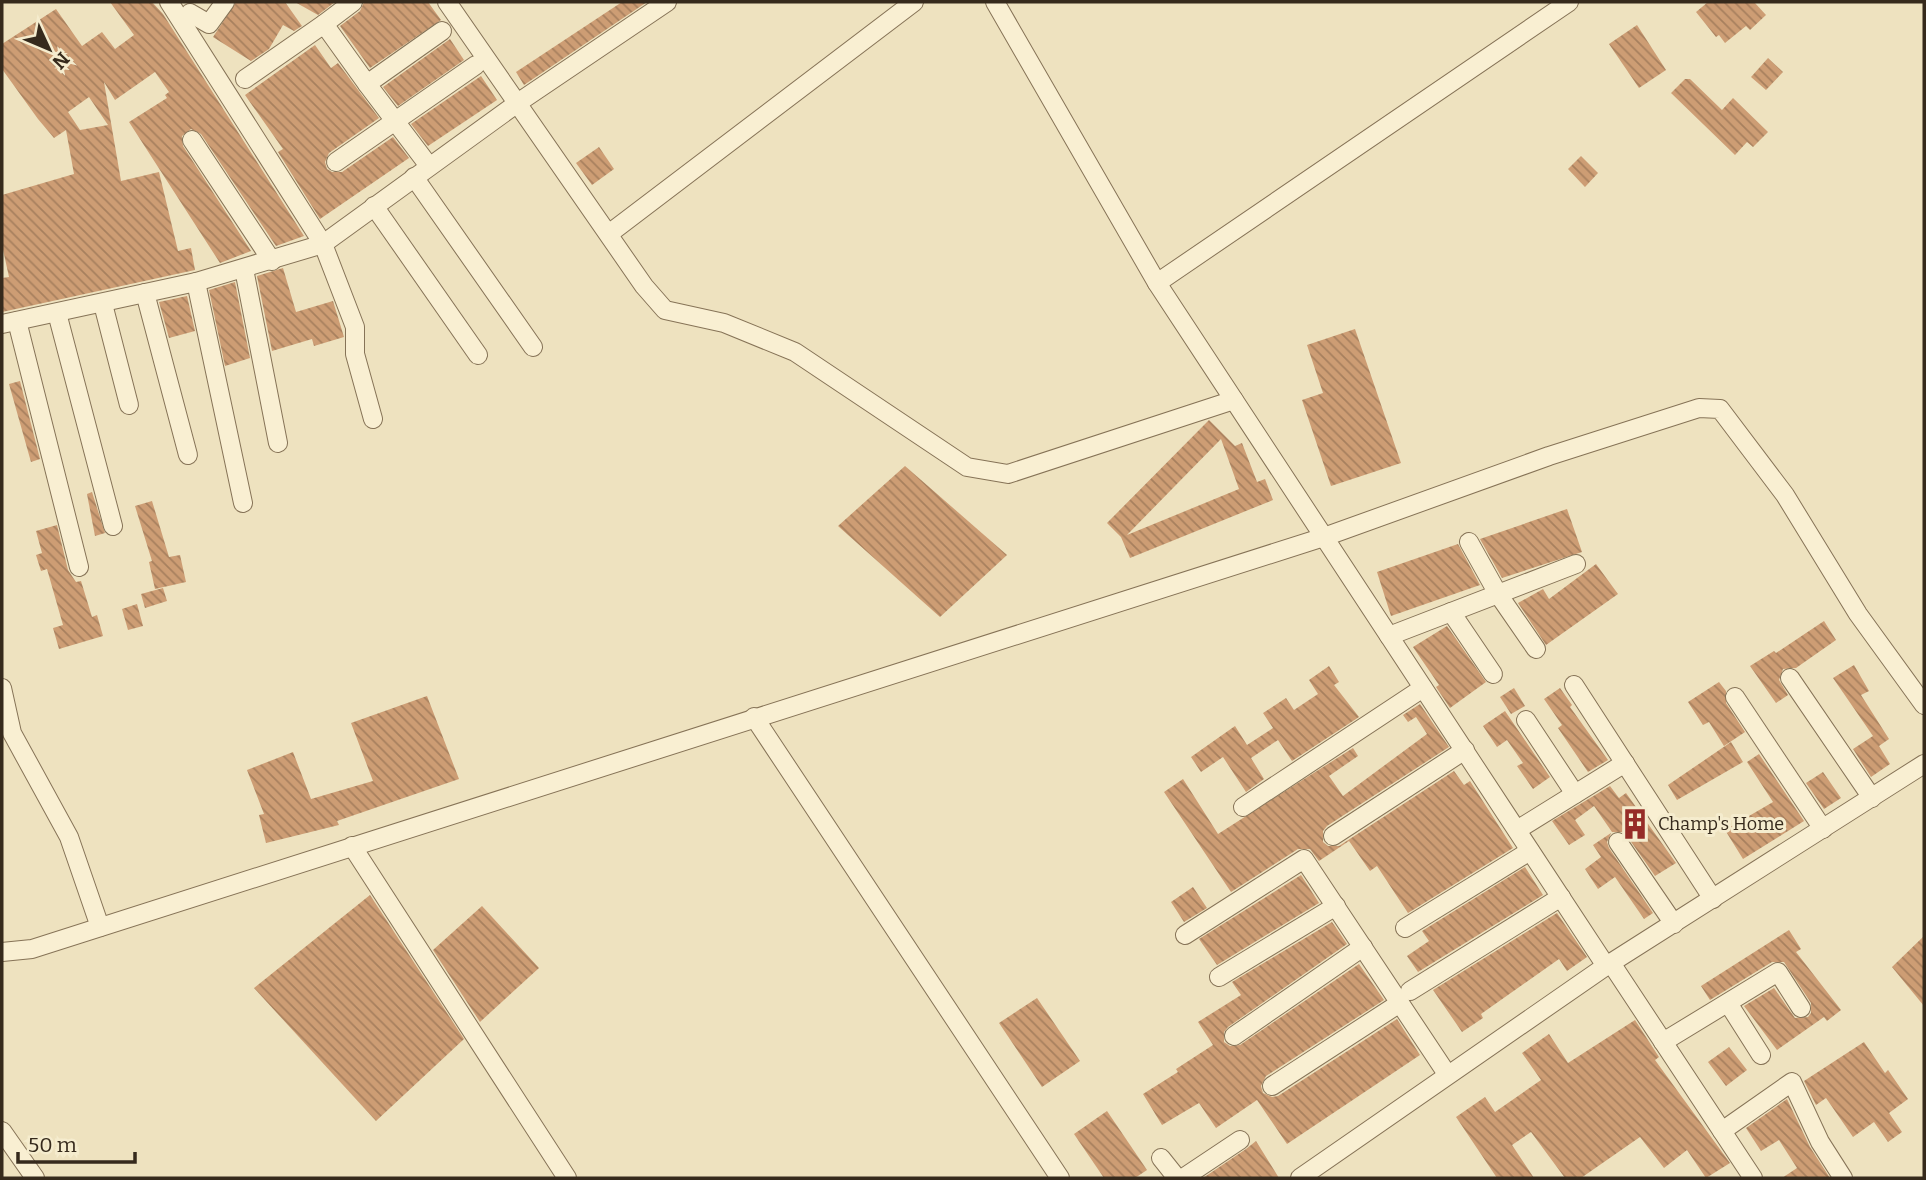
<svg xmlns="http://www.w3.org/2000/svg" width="1926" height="1180" viewBox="0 0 1926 1180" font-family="Bitter,serif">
<defs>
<pattern id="building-back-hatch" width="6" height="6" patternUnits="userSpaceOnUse" patternTransform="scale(1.75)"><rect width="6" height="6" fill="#cd9d74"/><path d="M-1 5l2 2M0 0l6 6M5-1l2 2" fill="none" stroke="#a7805e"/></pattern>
</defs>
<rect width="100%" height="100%" fill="#eee2bf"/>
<!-- building -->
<g fill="url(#building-back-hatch)" fill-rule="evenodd">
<path d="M 110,2 L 152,2 L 163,14 L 304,236 L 276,246 L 201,134 L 191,129 L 182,136 L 183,146 L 251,251 L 220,263 L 129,122 L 167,98 L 165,95 L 169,92 L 155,72 L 115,100 L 104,82 L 121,181 L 159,172 L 178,251 L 191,248 L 195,270 L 2,312 L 2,278 L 9,277 L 2,245 L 2,195 L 74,174 L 66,130 L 54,138 L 38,119 L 2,69 L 2,44 L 56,9 L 82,46 L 102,32 L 115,49 L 134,35 ZM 89,97 L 108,125 L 80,130 L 68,112 Z"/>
<path d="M 236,2 L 285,2 L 302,26 L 294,31 L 283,25 L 269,49 L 251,61 L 213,37 Z"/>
<path d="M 295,2 L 335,2 L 318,15 Z"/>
<path d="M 364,2 L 428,2 L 441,20 L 370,68 L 340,26 L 360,11 Z"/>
<path d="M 622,2 L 647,2 L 524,85 L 516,72 Z"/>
<path d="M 1708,2 L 1754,2 L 1766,15 L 1750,30 L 1746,26 L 1725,43 L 1719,35 L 1716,37 L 1696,12 Z"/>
<path d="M 1637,25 L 1666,70 L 1639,88 L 1609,44 Z"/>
<path d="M 450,39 L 464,60 L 398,106 L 383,87 Z"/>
<path d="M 315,45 L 331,68 L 338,63 L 379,118 L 329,153 L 325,162 L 327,169 L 332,172 L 342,172 L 393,137 L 409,158 L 320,219 L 278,152 L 283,149 L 245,95 Z"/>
<path d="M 1768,58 L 1783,72 L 1766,90 L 1751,77 Z"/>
<path d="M 481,76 L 497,100 L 428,146 L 411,124 Z"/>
<path d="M 1685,79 L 1690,79 L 1722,110 L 1733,98 L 1768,132 L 1753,147 L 1747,142 L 1735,155 L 1671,93 Z"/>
<path d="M 599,147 L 614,169 L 592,185 L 576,163 Z"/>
<path d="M 1581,156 L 1598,173 L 1585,187 L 1568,169 Z"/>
<path d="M 283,268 L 296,312 L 333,301 L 344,337 L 314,346 L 312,339 L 272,351 L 257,276 Z"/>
<path d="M 235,282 L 250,358 L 225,366 L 209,290 Z"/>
<path d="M 187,296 L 195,331 L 169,338 L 159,302 Z"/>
<path d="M 1355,329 L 1401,463 L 1331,486 L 1302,400 L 1323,393 L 1307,345 Z"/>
<path d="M 20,381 L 40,459 L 31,462 L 9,384 Z"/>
<path d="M 1209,420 L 1235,446 L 1242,443 L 1257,482 L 1265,479 L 1273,500 L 1130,558 L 1121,537 L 1107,523 ZM 1221,439 L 1239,489 L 1127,535 Z"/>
<path d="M 905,466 L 1007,555 L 940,617 L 838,526 Z"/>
<path d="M 92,492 L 105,533 L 95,536 L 87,494 Z"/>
<path d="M 152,501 L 169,557 L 180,555 L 186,582 L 155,589 L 149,562 L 152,561 L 135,506 Z"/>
<path d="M 1567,509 L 1582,552 L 1502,578 L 1480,539 Z"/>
<path d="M 57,525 L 68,570 L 76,582 L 81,581 L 92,617 L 97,615 L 103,636 L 59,649 L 53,628 L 63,625 L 47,569 L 41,571 L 36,555 L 42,553 L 36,531 Z"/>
<path d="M 1458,544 L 1480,585 L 1391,616 L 1377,572 Z"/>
<path d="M 1596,564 L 1618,594 L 1546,645 L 1518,603 L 1543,589 L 1549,599 Z"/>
<path d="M 163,588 L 167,601 L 145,608 L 141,594 Z"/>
<path d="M 137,604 L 143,626 L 128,630 L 122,609 Z"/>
<path d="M 1824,621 L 1836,640 L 1796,668 L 1783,669 L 1779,680 L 1788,695 L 1776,703 L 1750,666 L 1774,651 L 1776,653 Z"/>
<path d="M 1447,626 L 1486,682 L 1450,708 L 1436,687 L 1439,685 L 1413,647 Z"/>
<path d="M 1854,665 L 1869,691 L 1861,695 L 1889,739 L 1879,746 L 1890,764 L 1871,777 L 1853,749 L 1873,736 L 1833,678 Z"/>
<path d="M 1329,666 L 1339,682 L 1334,685 L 1359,717 L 1292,761 L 1278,740 L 1251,758 L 1264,779 L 1246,792 L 1223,757 L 1201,772 L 1191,757 L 1235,726 L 1247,745 L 1273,728 L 1263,713 L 1286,698 L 1294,710 L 1318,694 L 1309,680 Z"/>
<path d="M 1719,682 L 1726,691 L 1726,703 L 1745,732 L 1724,746 L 1709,722 L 1703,725 L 1688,702 Z"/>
<path d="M 1514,688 L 1525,706 L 1511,714 L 1500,697 Z"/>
<path d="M 1560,688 L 1572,705 L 1570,707 L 1608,760 L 1588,772 L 1558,728 L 1562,725 L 1544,699 Z"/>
<path d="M 427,696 L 459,779 L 337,821 L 339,825 L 266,843 L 259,815 L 264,814 L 247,770 L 293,752 L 311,799 L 373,781 L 351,723 Z"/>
<path d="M 1420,704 L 1449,747 L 1327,826 L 1323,831 L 1323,842 L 1328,846 L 1339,846 L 1454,771 L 1464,785 L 1470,781 L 1513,848 L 1408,913 L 1377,866 L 1370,871 L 1349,841 L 1319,861 L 1310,849 L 1298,849 L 1231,892 L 1164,792 L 1183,779 L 1218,834 L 1353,748 L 1358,756 L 1329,776 L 1343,796 L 1427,734 L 1416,717 L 1408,722 L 1403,715 Z"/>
<path d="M 1505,711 L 1550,777 L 1533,789 L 1517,766 L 1523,763 L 1507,740 L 1497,747 L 1483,726 Z"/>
<path d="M 1731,742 L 1743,762 L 1677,800 L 1668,785 Z"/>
<path d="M 1759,754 L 1804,821 L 1743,859 L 1725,830 L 1773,802 L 1747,762 Z"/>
<path d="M 1823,772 L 1841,798 L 1824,809 L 1806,783 Z"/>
<path d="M 1610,786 L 1619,798 L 1626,793 L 1676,863 L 1655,876 L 1627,836 L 1622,832 L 1612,832 L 1594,806 L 1575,820 L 1585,835 L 1569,845 L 1552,821 Z"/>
<path d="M 1611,833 L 1607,842 L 1609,848 L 1653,913 L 1644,919 L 1615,877 L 1598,889 L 1585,869 L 1601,857 L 1593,845 Z"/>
<path d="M 1525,867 L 1543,895 L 1418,972 L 1407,956 L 1429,941 L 1422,931 Z"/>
<path d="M 1301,875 L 1319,903 L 1217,965 L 1199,939 Z"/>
<path d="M 1193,887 L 1207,908 L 1184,922 L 1171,902 Z"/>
<path d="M 370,895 L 464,1039 L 376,1121 L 254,988 Z"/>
<path d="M 482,906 L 539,968 L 480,1022 L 433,950 Z"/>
<path d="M 1557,913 L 1587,957 L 1567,971 L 1559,959 L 1481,1014 L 1483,1018 L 1462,1032 L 1433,990 Z"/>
<path d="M 1332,922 L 1347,944 L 1228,1027 L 1224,1032 L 1224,1042 L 1230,1046 L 1240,1045 L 1359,964 L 1384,1000 L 1266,1076 L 1261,1086 L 1263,1093 L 1272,1097 L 1278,1096 L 1397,1019 L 1420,1055 L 1287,1144 L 1257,1100 L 1216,1128 L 1199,1103 L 1162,1125 L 1143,1094 L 1178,1072 L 1176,1069 L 1213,1045 L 1198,1022 L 1241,995 L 1232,982 Z"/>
<path d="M 1789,930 L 1801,949 L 1796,952 L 1841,1010 L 1827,1021 L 1824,1017 L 1777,1050 L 1744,1006 L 1774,988 L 1795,1018 L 1808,1017 L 1811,1013 L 1811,1003 L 1784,962 L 1772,962 L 1710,1000 L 1701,986 Z"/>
<path d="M 1924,936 L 1924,1006 L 1892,967 Z"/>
<path d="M 1037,998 L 1080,1061 L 1042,1087 L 999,1023 Z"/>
<path d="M 1635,1020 L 1659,1057 L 1655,1060 L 1730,1163 L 1706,1178 L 1687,1150 L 1664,1168 L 1640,1137 L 1581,1178 L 1565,1178 L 1531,1132 L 1512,1145 L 1534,1178 L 1497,1178 L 1456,1117 L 1485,1097 L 1495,1112 L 1541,1080 L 1522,1053 L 1549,1034 L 1568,1063 Z"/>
<path d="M 1864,1042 L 1885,1073 L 1888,1070 L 1908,1099 L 1889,1113 L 1902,1132 L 1888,1142 L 1874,1122 L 1853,1137 L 1826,1098 L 1816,1105 L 1804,1081 Z"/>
<path d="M 1729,1047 L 1747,1070 L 1726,1086 L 1708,1062 Z"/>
<path d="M 1787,1099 L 1810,1147 L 1830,1178 L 1782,1178 L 1797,1168 L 1779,1140 L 1761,1151 L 1746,1128 Z"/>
<path d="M 1107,1111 L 1147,1170 L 1135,1178 L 1104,1178 L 1074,1134 Z"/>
<path d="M 1256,1141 L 1279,1178 L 1203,1178 L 1246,1149 Z"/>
</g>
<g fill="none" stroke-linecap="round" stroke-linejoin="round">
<defs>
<g id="minor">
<path d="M 169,2 L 323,244 L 355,327 L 355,354 L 373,419"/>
<path d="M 447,2 L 644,286 L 665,310 L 724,323 L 795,352 L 967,467 L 1008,474 L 1234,400"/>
<path d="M 995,2 L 1157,283"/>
<path d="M 1569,2 L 1157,283 L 1606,966"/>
<path d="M 190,13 L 209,24 L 225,2"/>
<path d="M 324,24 L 353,2"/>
<path d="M 245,79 L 324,24 L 367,84"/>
<path d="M 192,140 L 272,261"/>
<path d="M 336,162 L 476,65"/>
<path d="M 429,166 L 367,84 L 442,31"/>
<path d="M 414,177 L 533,347"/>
<path d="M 374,206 L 478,355"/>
<path d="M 610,233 L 914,2"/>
<path d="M 244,269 L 278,443"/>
<path d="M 196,282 L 243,503"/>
<path d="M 145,293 L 188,455"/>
<path d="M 103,304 L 129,405"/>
<path d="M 57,313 L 113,526"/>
<path d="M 17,321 L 79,567"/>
<path d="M 2,324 L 196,282 L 323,244 L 519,102 L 667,2"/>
<path d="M 1469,542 L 1498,594 L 1536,649"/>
<path d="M 1451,612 L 1493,674"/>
<path d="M 1389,636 L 1576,564"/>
<path d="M 1790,678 L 1872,798"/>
<path d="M 1574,685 L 1713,899"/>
<path d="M 2,688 L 12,733 L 69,837 L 100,927"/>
<path d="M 1735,697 L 1823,829"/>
<path d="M 754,717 L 1060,1178"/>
<path d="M 1526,720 L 1575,794"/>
<path d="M 1243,807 L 1423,688"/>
<path d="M 1517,830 L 1625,763"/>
<path d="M 1333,836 L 1465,750"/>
<path d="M 1618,842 L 1674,924"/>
<path d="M 352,846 L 567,1178"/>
<path d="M 1405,928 L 1530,851"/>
<path d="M 1185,935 L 1304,859 L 1447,1074"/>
<path d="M 2,952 L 32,949 L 1324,537 L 1549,456 L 1699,408 L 1720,409 L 1785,495 L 1858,614 L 1924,705"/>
<path d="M 1611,963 L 1753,1178"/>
<path d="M 1219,977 L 1336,906"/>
<path d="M 1410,991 L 1561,897"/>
<path d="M 1728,1003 L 1761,1055"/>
<path d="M 1234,1036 L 1363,947"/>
<path d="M 1663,1042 L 1778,972 L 1801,1008"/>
<path d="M 1272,1086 L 1400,1003"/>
<path d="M 2,1131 L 35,1178"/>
<path d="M 1722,1131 L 1792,1082 L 1820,1142 L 1843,1178"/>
<path d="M 1161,1158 L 1177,1178"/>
<path d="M 1183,1178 L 1240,1140"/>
<path d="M 1300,1178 L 1606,966 L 1924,764"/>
</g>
</defs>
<!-- minor casing -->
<use href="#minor" stroke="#867357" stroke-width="20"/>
<!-- minor -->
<use href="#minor" stroke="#f9efd2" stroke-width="18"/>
</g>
<!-- icons -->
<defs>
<symbol id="building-bare" viewBox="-9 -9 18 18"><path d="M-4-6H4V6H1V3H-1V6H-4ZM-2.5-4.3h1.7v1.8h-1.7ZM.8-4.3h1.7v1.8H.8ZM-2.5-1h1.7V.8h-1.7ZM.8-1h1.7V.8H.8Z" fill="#962c27" stroke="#f5ecce" stroke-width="2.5" paint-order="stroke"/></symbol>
</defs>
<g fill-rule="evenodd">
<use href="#building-bare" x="1613" y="802" width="44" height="44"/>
</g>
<g text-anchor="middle" stroke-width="6" stroke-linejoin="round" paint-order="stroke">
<!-- poi labels -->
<g font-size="18" fill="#362a1c" stroke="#f5ecce" text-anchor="start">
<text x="1658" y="830">Champ's Home</text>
</g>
</g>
<!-- border -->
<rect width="1926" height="1180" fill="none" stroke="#362a1c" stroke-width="7"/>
<!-- north arrow -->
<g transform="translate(49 49) rotate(134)" stroke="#f5ecce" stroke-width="5" paint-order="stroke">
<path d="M0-5L12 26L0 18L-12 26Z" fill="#362a1c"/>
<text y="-10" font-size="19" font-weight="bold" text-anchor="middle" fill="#362a1c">N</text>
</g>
<!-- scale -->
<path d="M18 1152v10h117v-10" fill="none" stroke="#362a1c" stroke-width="3.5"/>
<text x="28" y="1152" font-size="21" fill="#362a1c" stroke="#f5ecce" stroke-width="5" paint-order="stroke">50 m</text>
</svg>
